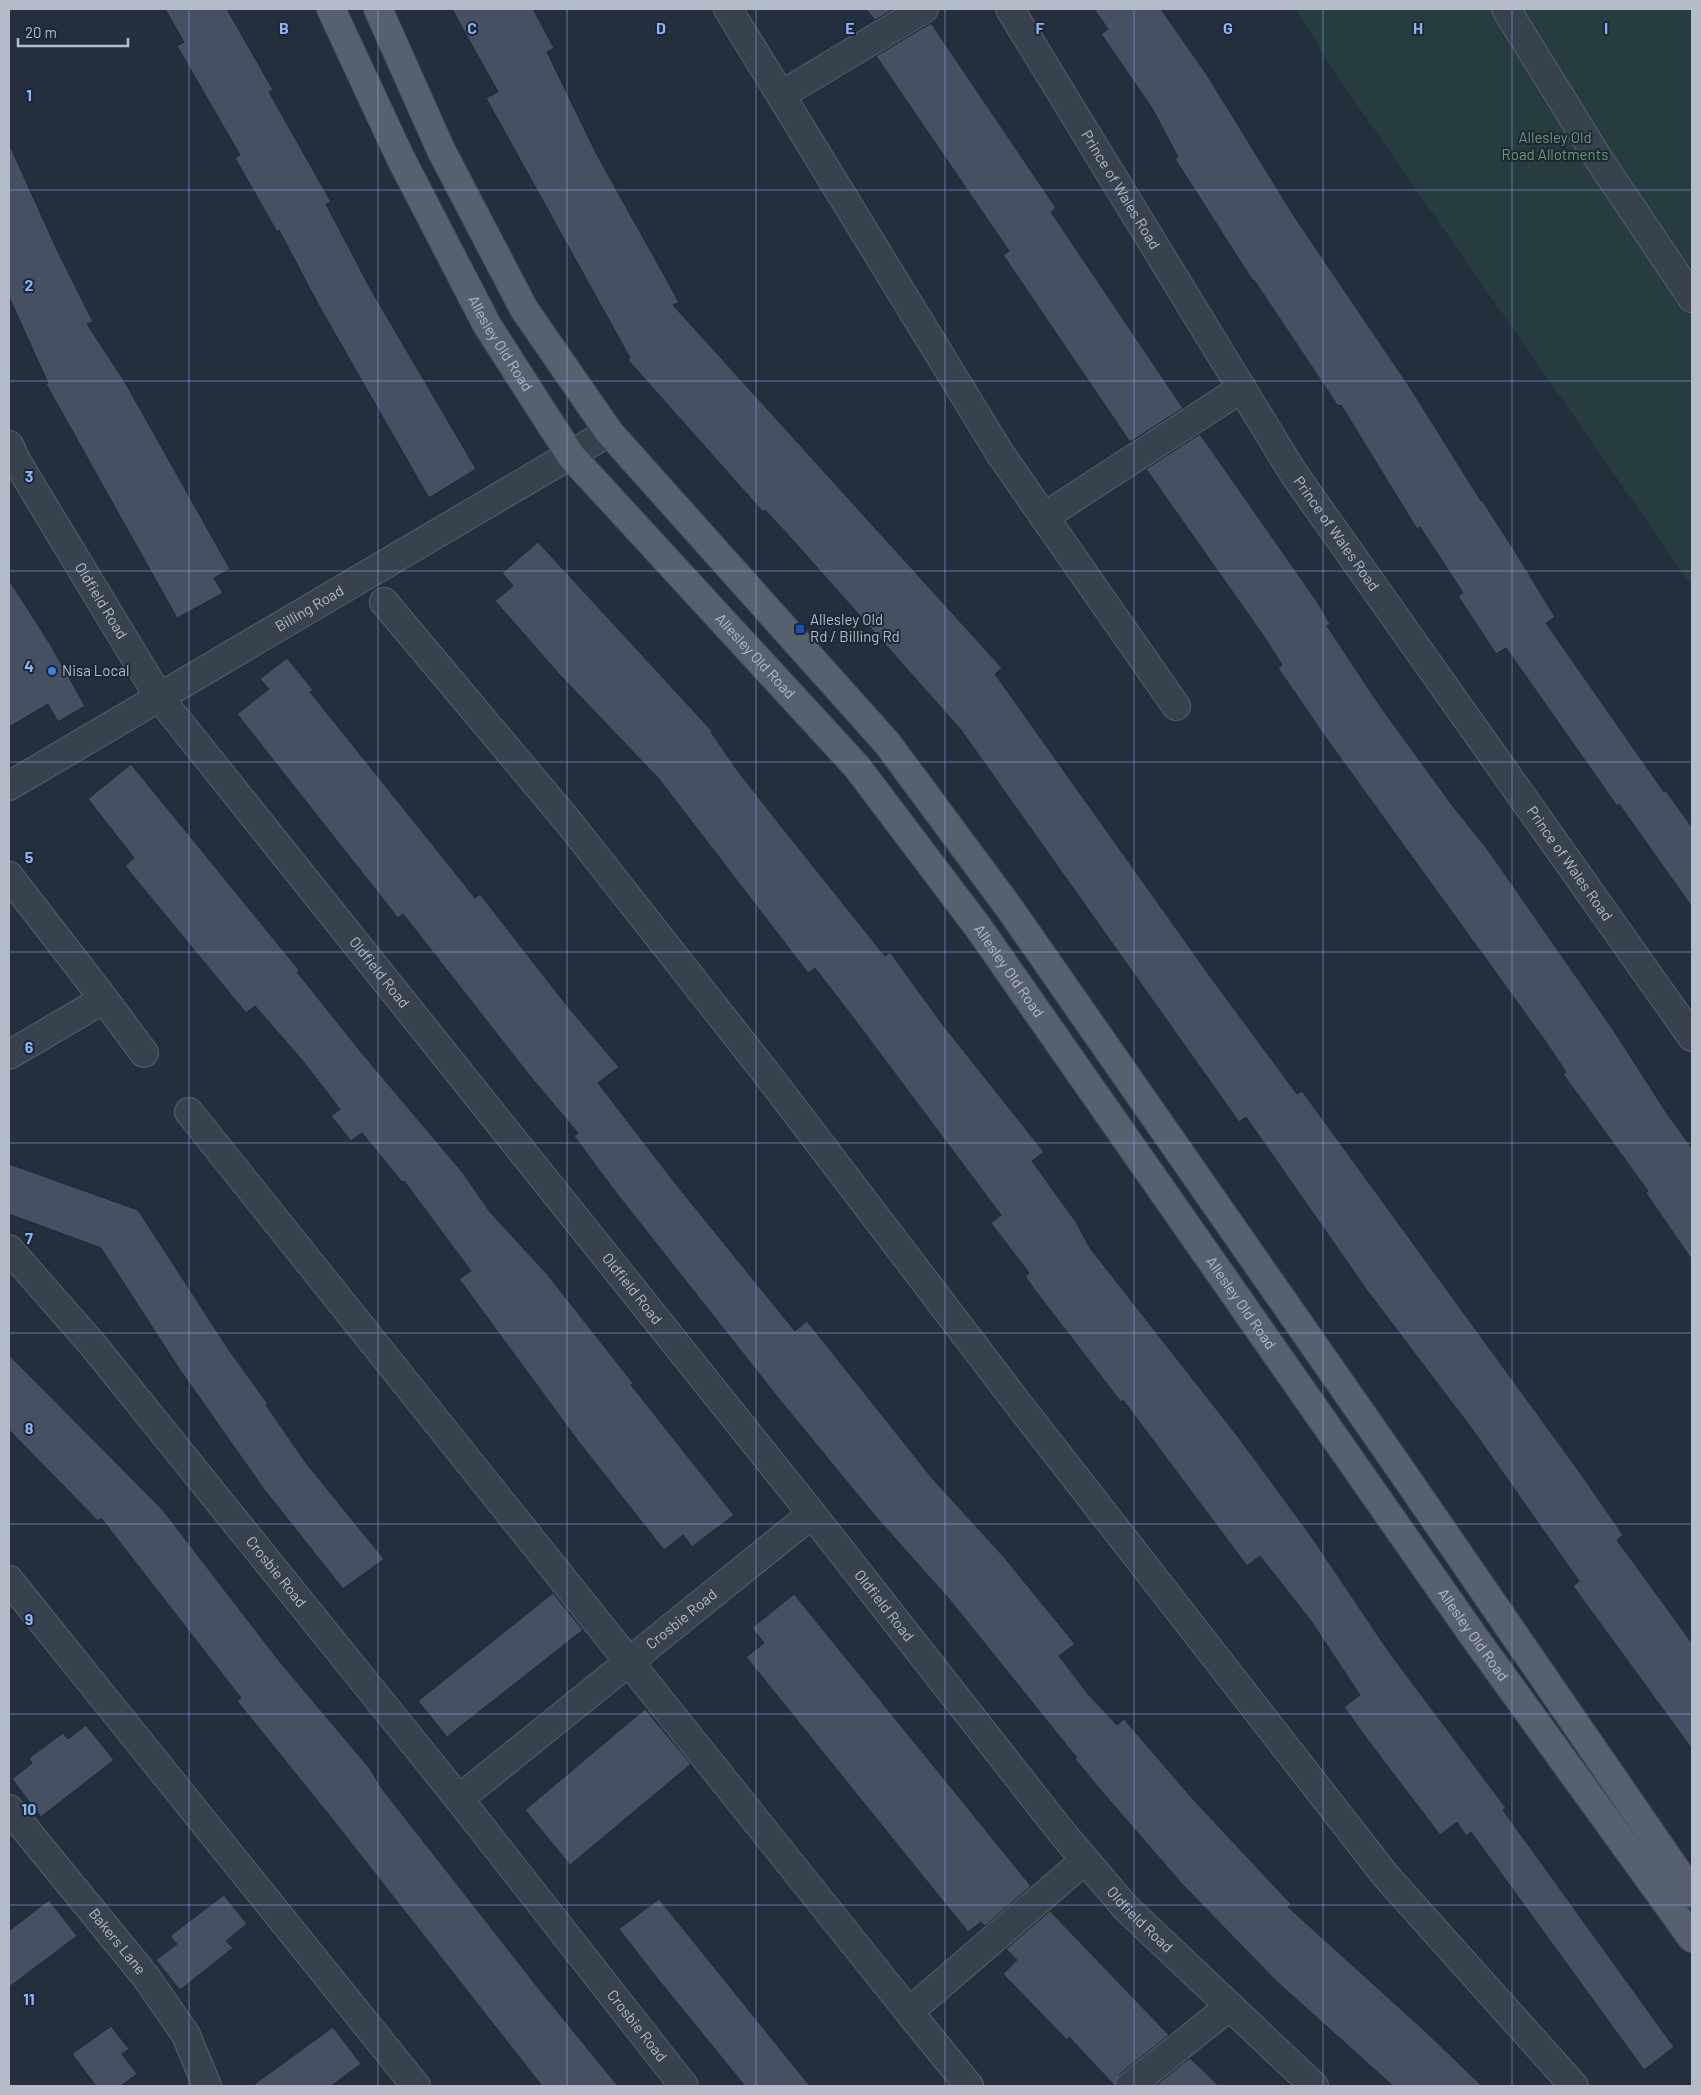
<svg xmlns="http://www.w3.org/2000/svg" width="1701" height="2095" viewBox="0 0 1701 2095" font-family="Barlow,sans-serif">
<rect width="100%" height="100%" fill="#242f3e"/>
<!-- green -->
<path fill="#263c3f" d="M 1296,9 L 1692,9 L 1692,586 L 1333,70 Z"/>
<!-- building -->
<g fill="#455162" stroke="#1f2835">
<path d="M 165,9 L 227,9 L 273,90 L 269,92 L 331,202 L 326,204 L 370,288 L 476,469 L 429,498 L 318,304 L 279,230 L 277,232 L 235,158 L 240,155 L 177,46 L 184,42 Z"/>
<path d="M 452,9 L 533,9 L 554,48 L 547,52 L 596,153 L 679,302 L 673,305 L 1002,668 L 995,674 L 1212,979 L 1297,1094 L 1302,1091 L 1581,1474 L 1623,1535 L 1617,1540 L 1692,1643 L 1692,1749 L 1573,1586 L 1579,1581 L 1475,1433 L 1366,1289 L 1246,1117 L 1239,1122 L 961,730 L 791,538 L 765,510 L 763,512 L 628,360 L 630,358 L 486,98 L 498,92 Z"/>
<path d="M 866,9 L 894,9 L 875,20 Z"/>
<path d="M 1094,9 L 1161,9 L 1207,75 L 1294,216 L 1411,389 L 1481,501 L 1482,500 L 1516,553 L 1555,617 L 1546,623 L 1664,792 L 1666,791 L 1692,827 L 1692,907 L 1619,804 L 1617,806 L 1506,648 L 1496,654 L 1458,596 L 1463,593 L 1443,562 L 1420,527 L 1417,529 L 1341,405 L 1338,406 L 1254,280 L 1253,281 L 1175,159 L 1178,157 L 1152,108 L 1101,34 L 1108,29 Z"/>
<path d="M 931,23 L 1056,208 L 1051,212 L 1183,408 L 1130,442 L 1003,255 L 1009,251 L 876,56 Z"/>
<path d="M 9,144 L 58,252 L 93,322 L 87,324 L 125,382 L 230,569 L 214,578 L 223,593 L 177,618 L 46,384 L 48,383 L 9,297 Z"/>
<path d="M 1200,434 L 1318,603 L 1330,624 L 1327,626 L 1378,703 L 1452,805 L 1488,850 L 1614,1031 L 1666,1112 L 1692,1148 L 1692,1260 L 1646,1193 L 1648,1191 L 1563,1074 L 1566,1072 L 1546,1042 L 1326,738 L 1278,668 L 1282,665 L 1265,638 L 1146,469 Z"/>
<path d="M 538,542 L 712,731 L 711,732 L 737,770 L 777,821 L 885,956 L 890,952 L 943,1025 L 1044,1152 L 1032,1161 L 1076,1222 L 1090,1248 L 1239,1438 L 1311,1536 L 1389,1652 L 1506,1808 L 1503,1810 L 1674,2047 L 1644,2070 L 1471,1832 L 1466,1836 L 1457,1822 L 1440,1835 L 1370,1743 L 1344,1707 L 1360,1695 L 1311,1621 L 1260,1556 L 1247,1566 L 1123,1400 L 1121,1402 L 1034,1289 L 1025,1276 L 1029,1273 L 991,1223 L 1001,1215 L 852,1016 L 815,968 L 808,973 L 659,779 L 559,674 L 495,601 L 513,586 L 502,573 Z"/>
<path d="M 9,580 L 50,644 L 85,706 L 58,722 L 48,704 L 9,727 Z"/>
<path d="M 287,658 L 313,690 L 310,692 L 436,849 L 475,898 L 480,894 L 568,1007 L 619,1067 L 598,1083 L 675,1183 L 795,1331 L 807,1321 L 932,1478 L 1004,1557 L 1075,1644 L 1059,1656 L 1088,1694 L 1117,1725 L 1124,1719 L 1192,1798 L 1291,1904 L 1288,1907 L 1424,2030 L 1482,2086 L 1393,2086 L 1276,1981 L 1182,1884 L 1098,1787 L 1075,1759 L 1077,1758 L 949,1599 L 876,1517 L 779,1399 L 614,1190 L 574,1136 L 578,1133 L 530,1076 L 403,914 L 398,918 L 237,714 L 269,689 L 260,679 Z"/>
<path d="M 131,764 L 299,970 L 297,972 L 361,1052 L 463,1173 L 490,1212 L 547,1274 L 633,1383 L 631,1385 L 734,1515 L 692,1547 L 683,1535 L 664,1550 L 578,1441 L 459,1279 L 471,1271 L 404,1181 L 402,1182 L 362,1133 L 351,1141 L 331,1116 L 340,1109 L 302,1060 L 255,1006 L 246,1013 L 125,866 L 134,858 L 88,799 Z"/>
<path d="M 9,1164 L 138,1210 L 229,1350 L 268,1404 L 266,1405 L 306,1463 L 384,1559 L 343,1589 L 263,1488 L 178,1367 L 101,1248 L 9,1214 Z"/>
<path d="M 9,1355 L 162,1509 L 280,1662 L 371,1770 L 380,1786 L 543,1994 L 618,2086 L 542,2086 L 333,1820 L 237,1701 L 241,1698 L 101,1518 L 98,1521 L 9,1430 Z"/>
<path d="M 553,1593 L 583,1630 L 447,1737 L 418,1701 Z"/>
<path d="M 794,1594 L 1031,1886 L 985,1926 L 981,1922 L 968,1932 L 746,1657 L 764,1643 L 752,1628 Z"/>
<path d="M 645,1709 L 691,1764 L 570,1865 L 525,1810 Z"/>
<path d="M 86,1725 L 114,1760 L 41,1817 L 12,1779 L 32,1763 L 29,1758 L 63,1733 L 68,1739 Z"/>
<path d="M 224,1895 L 247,1924 L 226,1941 L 233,1948 L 180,1990 L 156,1960 L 177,1944 L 170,1936 Z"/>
<path d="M 659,1899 L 697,1946 L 810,2086 L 745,2086 L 657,1978 L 619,1929 Z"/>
<path d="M 49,1900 L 77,1936 L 9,1987 L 9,1931 Z"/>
<path d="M 1050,1911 L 1169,2035 L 1120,2074 L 1115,2086 L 1069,2037 L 1067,2040 L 1003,1974 L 1017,1960 L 1006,1949 Z"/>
<path d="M 111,2026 L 129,2049 L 122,2054 L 137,2074 L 121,2086 L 96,2086 L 72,2054 Z"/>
<path d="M 333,2027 L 361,2064 L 331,2086 L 252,2086 Z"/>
<path d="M 1190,2058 L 1219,2086 L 1155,2086 Z"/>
</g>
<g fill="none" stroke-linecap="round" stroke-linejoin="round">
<defs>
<g id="minor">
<path d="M 728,9 L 1001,455 L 1176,706"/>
<path id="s1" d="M 1010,9 L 1294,474 L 1692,1037"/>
<path d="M 1506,9 L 1598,158 L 1692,298"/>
<path d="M 781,95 L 924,9"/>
<path id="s2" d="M 9,445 L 17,462 L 159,697 L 812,1514 L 1063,1834 L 1126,1908 L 1314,2086"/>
<path d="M 1044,517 L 1242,388"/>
<path d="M 384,602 L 571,825 L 770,1078 L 1016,1401 L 1386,1876 L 1574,2086"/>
<path id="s3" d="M 9,786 L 609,432"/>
<path d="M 9,876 L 104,999 L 9,1055"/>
<path d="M 104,999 L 144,1053"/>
<path d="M 189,1112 L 909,2012 L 1085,1860"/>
<path id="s4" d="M 9,1249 L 93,1345 L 459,1799 L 684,2086"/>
<path d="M 9,1580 L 416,2086"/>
<path id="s5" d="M 459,1799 L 812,1514"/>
<path id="s6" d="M 9,1809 L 146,1977 L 186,2035 L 207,2086"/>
<path d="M 909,2012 L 969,2086"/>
<path d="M 1130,2086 L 1230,2006"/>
</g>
<g id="major">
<path id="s7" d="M 331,9 L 400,157 L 487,325 L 571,456 L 857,767 L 978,927 L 1472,1634 L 1692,1938"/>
<path d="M 378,9 L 441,150 L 524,309 L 609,432 L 887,743 L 1010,909 L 1403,1473 L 1692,1893"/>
</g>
</defs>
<!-- minor casing -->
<use href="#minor" stroke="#565f6c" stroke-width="30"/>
<!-- major casing -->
<use href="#major" stroke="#414a57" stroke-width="30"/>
<!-- minor -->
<use href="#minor" stroke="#38414e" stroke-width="28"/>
<!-- major -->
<use href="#major" stroke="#56606e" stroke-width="28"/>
</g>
<!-- grid -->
<path fill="none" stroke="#8ab4f8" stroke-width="1" stroke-opacity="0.55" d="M 189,9 L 189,2086M 378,9 L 378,2086M 567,9 L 567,2086M 756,9 L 756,2086M 945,9 L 945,2086M 1134,9 L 1134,2086M 1323,9 L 1323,2086M 1512,9 L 1512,2086M 9,190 L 1692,190M 9,381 L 1692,381M 9,571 L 1692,571M 9,762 L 1692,762M 9,952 L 1692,952M 9,1143 L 1692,1143M 9,1333 L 1692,1333M 9,1524 L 1692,1524M 9,1714 L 1692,1714M 9,1905 L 1692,1905"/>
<!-- markers -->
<rect fill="#1a4fb4" stroke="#1d2633" stroke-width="2" x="795" y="624" width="10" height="10" rx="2.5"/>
<circle fill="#3f7fe0" stroke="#1d2633" stroke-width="2" cx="52" cy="671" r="5"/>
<g text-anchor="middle" stroke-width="4" stroke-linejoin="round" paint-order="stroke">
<!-- park labels -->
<g font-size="15" fill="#6b9a76" stroke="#1d2633">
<text x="1555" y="143">Allesley Old<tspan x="1555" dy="17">Road Allotments</tspan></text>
</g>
<!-- street labels -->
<g font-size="15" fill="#b4bcc9" stroke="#1d2633">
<text dy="5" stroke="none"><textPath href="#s1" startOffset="212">Prince of Wales Road</textPath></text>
<text dy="5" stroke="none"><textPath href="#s7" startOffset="375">Allesley Old Road</textPath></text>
<text dy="5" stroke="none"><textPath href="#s1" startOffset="618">Prince of Wales Road</textPath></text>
<text dy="5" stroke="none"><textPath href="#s2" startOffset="181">Oldfield Road</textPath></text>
<text dy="5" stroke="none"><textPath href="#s3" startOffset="349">Billing Road</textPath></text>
<text dy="5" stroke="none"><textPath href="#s7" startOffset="780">Allesley Old Road</textPath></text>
<text dy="5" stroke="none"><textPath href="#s1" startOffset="1022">Prince of Wales Road</textPath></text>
<text dy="5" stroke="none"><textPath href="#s7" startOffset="1185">Allesley Old Road</textPath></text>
<text dy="5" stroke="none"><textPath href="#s2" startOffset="646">Oldfield Road</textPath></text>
<text dy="5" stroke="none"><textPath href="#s2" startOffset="1051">Oldfield Road</textPath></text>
<text dy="5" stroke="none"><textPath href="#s7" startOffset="1590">Allesley Old Road</textPath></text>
<text dy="5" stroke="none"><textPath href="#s4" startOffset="419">Crosbie Road</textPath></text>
<text dy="5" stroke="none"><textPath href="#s2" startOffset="1456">Oldfield Road</textPath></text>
<text dy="5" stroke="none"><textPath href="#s5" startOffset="286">Crosbie Road</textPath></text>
<text dy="5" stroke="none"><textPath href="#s7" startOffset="1995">Allesley Old Road</textPath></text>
<text dy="5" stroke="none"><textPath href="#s2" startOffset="1861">Oldfield Road</textPath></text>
<text dy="5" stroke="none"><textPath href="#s6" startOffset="171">Bakers Lane</textPath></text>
<text dy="5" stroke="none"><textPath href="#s4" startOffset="999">Crosbie Road</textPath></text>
</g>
<!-- poi labels -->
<g font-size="15" fill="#b4bcc9" stroke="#1d2633" text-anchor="start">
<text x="810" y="625">Allesley Old<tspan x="810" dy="17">Rd / Billing Rd</tspan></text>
<text x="62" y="676">Nisa Local</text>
</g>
</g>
<g font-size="16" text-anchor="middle" font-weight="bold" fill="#8ab4f8" stroke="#1d2633" stroke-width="4" stroke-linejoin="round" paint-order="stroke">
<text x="284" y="34">B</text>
<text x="472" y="34">C</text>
<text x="661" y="34">D</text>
<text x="850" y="34">E</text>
<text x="1040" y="34">F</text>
<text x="1228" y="34">G</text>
<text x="1418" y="34">H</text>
<text x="1606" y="34">I</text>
<text x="29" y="101">1</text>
<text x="29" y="291">2</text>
<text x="29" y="482">3</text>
<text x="29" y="672">4</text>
<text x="29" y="863">5</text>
<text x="29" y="1053">6</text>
<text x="29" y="1244">7</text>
<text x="29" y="1434">8</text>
<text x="29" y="1625">9</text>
<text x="29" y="1815">10</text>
<text x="29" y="2005">11</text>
</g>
<!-- border -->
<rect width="1701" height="2095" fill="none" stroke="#b4bcc9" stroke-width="20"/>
<!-- scale -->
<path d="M18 38v8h110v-8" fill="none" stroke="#b4bcc9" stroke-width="2.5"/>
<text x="25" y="38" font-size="15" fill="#b4bcc9" stroke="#1d2633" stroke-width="4" paint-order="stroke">20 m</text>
</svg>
